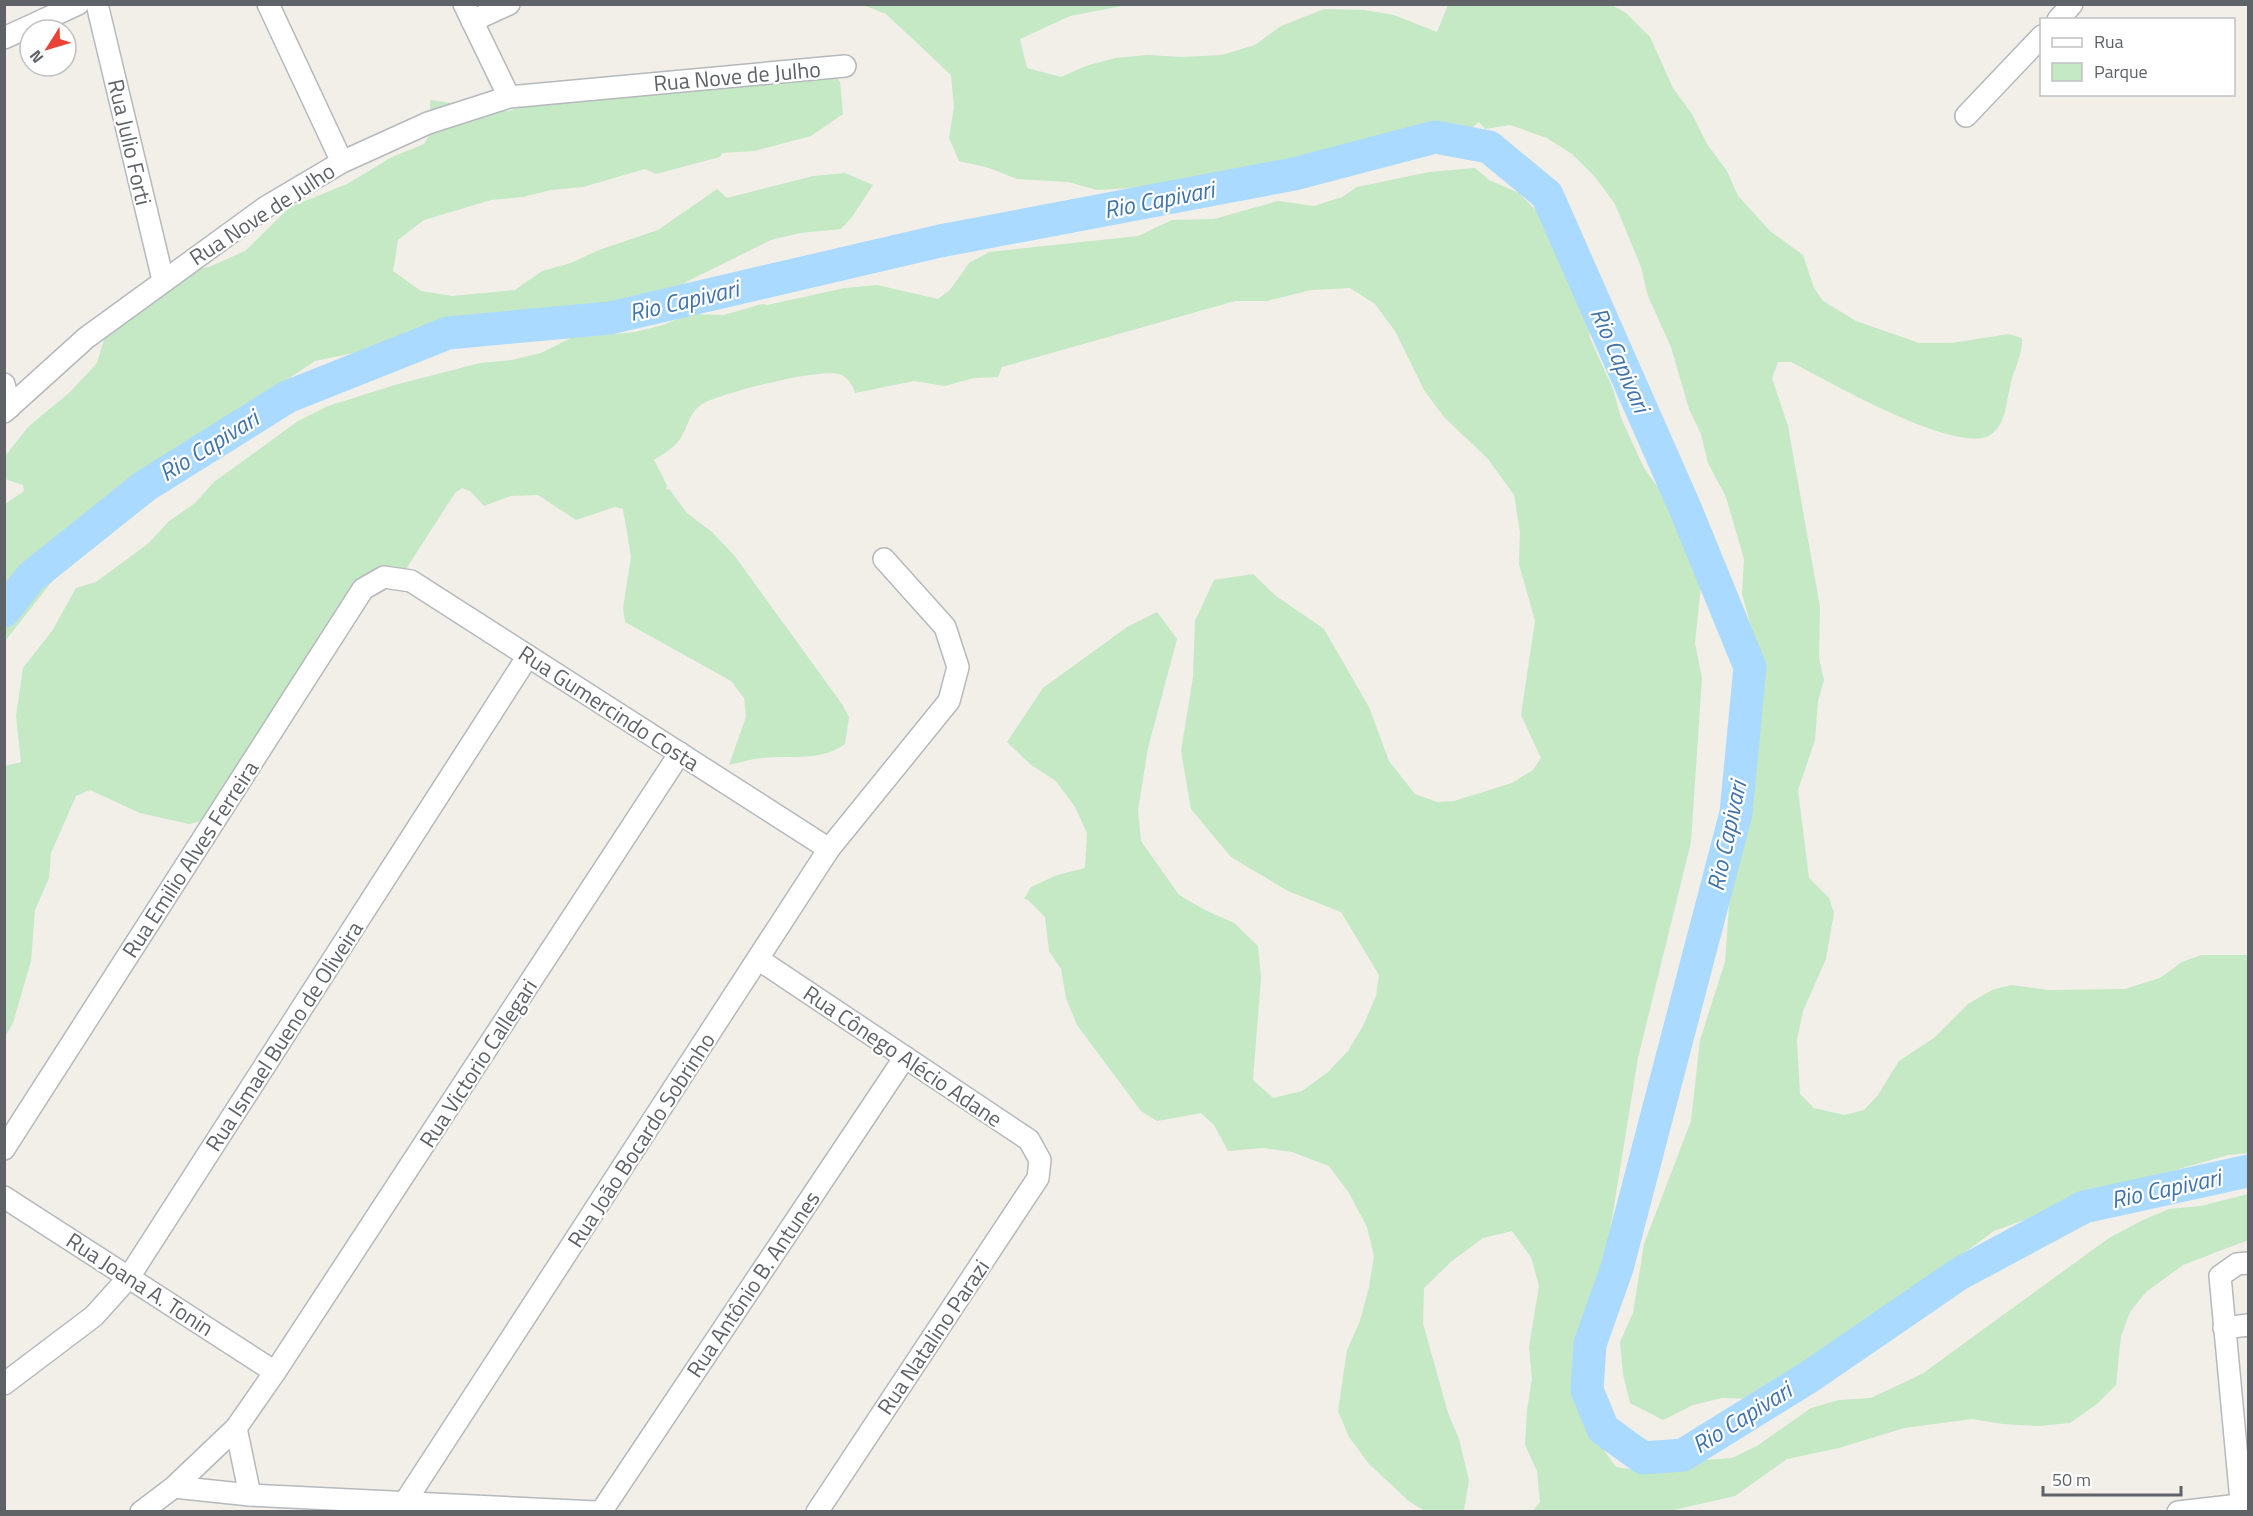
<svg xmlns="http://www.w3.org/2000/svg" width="2253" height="1516" viewBox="0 0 2253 1516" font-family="'Titillium Web',sans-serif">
<rect width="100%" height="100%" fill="#f1efe8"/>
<!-- green -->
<g fill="#c5e8c5">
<path d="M 863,5 L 1127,5 L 1070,16 L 1020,39 L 1027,68 L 1061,77 L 1086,66 L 1115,58 L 1147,55 L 1182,57 L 1222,55 L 1255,45 L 1281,26 L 1324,9 L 1364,10 L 1394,15 L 1437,32 L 1448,5 L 1612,5 L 1626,13 L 1650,37 L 1673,88 L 1692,114 L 1707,144 L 1727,171 L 1738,196 L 1770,231 L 1803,255 L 1814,288 L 1823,301 L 1856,321 L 1919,343 L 1951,343 L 2009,334 L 2022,338 C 2023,355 2013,370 2010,387 C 2006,403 2006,422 1993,433 C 1963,460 1825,379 1791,362 L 1778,362 L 1772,378 L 1788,426 L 1820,607 L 1819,658 L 1824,680 L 1818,701 L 1815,740 L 1798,790 L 1809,878 L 1829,898 L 1834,913 L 1826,959 L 1803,1011 L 1797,1040 L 1800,1094 L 1814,1108 L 1844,1115 L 1864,1110 L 1878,1095 L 1899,1061 L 1934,1038 L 1968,1004 L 1992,990 L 2011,985 L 2049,990 L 2125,989 L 2160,978 L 2182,962 L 2201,955 L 2248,955 L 2248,1153 L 2228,1155 L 2151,1177 L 2085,1198 L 1994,1231 L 1834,1348 L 1793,1393 L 1757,1399 L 1722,1398 L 1693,1405 L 1663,1420 L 1630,1403 L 1623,1374 L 1620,1342 L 1633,1313 L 1644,1244 L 1691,1121 L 1700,1040 L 1725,962 L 1733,853 L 1748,760 L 1749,725 L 1745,654 L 1750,623 L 1742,594 L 1744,559 L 1726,497 L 1708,463 L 1701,434 L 1689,409 L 1671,347 L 1648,296 L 1641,267 L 1615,204 L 1596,178 L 1572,154 L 1547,138 L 1510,125 L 1485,129 L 1479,122 L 1472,128 L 1372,142 L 1211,189 L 1170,186 L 1097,190 L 1068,182 L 1017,179 L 989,168 L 959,161 L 949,138 L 954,107 L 951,75 L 886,14 Z"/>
<path d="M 837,78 L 840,82 L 843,114 L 811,136 L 754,151 L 722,153 L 720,157 L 656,174 L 645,169 L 583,187 L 551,190 L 523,197 L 491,200 L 424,220 L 398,240 L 393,271 L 421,291 L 452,296 L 515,290 L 542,271 L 571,263 L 599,250 L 658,230 L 717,189 L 727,198 L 813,176 L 845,173 L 873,185 L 852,217 L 841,229 L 800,233 L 771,240 L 686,282 L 660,301 L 631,308 L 599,311 L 570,318 L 535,317 L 503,320 L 492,318 L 434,336 L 315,361 L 261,397 L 258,403 L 178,461 L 152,473 L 99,511 L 75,535 L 60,560 L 61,570 L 5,641 L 5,504 L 24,491 L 23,485 L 5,479 L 5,456 L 29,426 L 70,392 L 97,363 L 107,329 L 195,269 L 209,267 L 245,251 L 290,207 L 347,184 L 392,157 L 424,144 L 431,132 L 430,100 L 508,111 L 624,80 Z"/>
<path d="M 1475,168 L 1489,180 L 1519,193 L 1546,221 L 1565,248 L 1576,280 L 1587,306 L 1590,338 L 1613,389 L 1621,418 L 1644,468 L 1683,522 L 1690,550 L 1702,576 L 1695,643 L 1702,678 L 1691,842 L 1638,1058 L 1602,1280 L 1591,1377 L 1601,1446 L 1616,1467 L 1647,1472 L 1667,1463 L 1732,1458 L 1757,1446 L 1811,1408 L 1839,1400 L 1871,1398 L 1922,1374 L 2109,1238 L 2143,1220 L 2169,1209 L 2201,1206 L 2248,1194 L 2248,1240 L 2183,1265 L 2146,1292 L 2130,1312 L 2121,1336 L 2116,1385 L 2097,1404 L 2070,1423 L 2038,1426 L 2003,1424 L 1972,1419 L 1904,1428 L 1839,1448 L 1787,1459 L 1735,1496 L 1669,1511 L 1532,1512 L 1540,1502 L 1537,1471 L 1525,1445 L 1527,1410 L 1532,1379 L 1529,1347 L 1539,1286 L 1531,1257 L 1512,1231 L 1483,1238 L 1452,1261 L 1424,1288 L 1423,1323 L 1448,1413 L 1459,1439 L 1469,1480 L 1464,1510 L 1425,1511 L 1410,1502 L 1369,1464 L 1349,1437 L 1338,1411 L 1347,1350 L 1360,1321 L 1369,1287 L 1374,1256 L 1367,1227 L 1349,1193 L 1329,1166 L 1292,1152 L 1262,1148 L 1228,1151 L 1214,1125 L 1201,1113 L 1157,1121 L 1141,1111 L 1077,1025 L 1066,998 L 1061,969 L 1049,951 L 1045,917 L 1028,900 L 1024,899 L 1031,887 L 1057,875 L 1085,868 L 1087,833 L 1075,807 L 1056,781 L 1031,765 L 1007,742 L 1043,688 L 1127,627 L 1157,612 L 1177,639 L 1148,748 L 1138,810 L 1141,841 L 1179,895 L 1205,910 L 1234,923 L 1258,946 L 1261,978 L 1253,1080 L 1273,1098 L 1302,1091 L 1328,1072 L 1348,1051 L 1363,1026 L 1376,996 L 1379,975 L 1341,912 L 1288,891 L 1231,857 L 1191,809 L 1181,751 L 1193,677 L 1195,621 L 1214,580 L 1253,574 L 1276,596 L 1324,629 L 1369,707 L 1389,761 L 1415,794 L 1437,802 L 1454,801 L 1512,783 L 1533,770 L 1541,758 L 1521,715 L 1535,621 L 1519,564 L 1520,532 L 1514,495 L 1488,459 L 1444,417 L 1424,390 L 1395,331 L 1375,304 L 1350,288 L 1311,290 L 1267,301 L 1235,301 L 1002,367 L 998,377 L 974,378 L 945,386 L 914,381 L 855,393 C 854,387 848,378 842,375 C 824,366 723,393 704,403 C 687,412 688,432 676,444 C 670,450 661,455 654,460 L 667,485 L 666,490 L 669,489 L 687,513 L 712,532 L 734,555 L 842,704 L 849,717 L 845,744 C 820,762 791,755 761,758 C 751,759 739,763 729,765 L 746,717 L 744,698 L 731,681 L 625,622 L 623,608 L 631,557 L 623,509 L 615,507 L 576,520 L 538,495 L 511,496 L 484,506 L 470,491 L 462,488 L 455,493 L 406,569 L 369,595 L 210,819 L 189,824 L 140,813 L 90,790 L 76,796 L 51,853 L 49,878 L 35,910 L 31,961 L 13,1023 L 5,1037 L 5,766 L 21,762 L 16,716 L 23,668 L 52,631 L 76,588 L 96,582 L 149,543 L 168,522 L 195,503 L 214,482 L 298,421 L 328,406 L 395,385 L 480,363 L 512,360 L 541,353 L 571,338 L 635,332 L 663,325 L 689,314 L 724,315 L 762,304 L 767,305 L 845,288 L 877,285 L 938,299 L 950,290 L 969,263 L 989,252 L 1138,236 L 1172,220 L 1214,219 L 1278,201 L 1314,206 L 1342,197 L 1357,187 L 1429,172 Z"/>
</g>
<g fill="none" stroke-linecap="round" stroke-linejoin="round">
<!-- river -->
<path stroke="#aadaff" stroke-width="33" d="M 4,611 L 31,577 L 145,486 L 287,397 L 448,333 L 610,318 L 940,241 L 1294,174 L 1435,137 L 1489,147 L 1547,195 L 1685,508 L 1750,667 L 1736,813 L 1617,1268 L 1590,1344 L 1587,1390 L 1603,1429 L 1643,1458 L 1683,1455 L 1809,1377 L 1959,1274 L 2084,1207 L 2248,1171"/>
<defs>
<g id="minor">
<path d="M 97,4 L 163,280"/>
<path d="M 268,4 L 342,162"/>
<path d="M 464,4 L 509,97"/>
<path d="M 2058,20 L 2072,4"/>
<path d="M 472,21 L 509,4"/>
<path d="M 4,38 L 78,4"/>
<path d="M 1966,116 L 2042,36"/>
<path d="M 4,384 L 10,407"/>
<path d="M 4,412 L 86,338 L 266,207 L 342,162 L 428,123 L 509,97 L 845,66"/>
<path d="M 758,959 L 1029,1140 L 1040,1160 L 1038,1178 L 817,1512"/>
<path d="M 4,1149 L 363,589 L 384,577 L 411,581 L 829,849"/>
<path d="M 4,1197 L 275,1372"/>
<path d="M 2224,1328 L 2248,1325"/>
<path d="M 4,1384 L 94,1316 L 129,1277 L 528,656"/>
<path d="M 236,1428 L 250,1495"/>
<path d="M 174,1487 L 250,1495 L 596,1512"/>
<path d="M 405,1502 L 829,849 L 949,701 L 958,667 L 945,627 L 884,559"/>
<path d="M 141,1512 L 174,1487 L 236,1428 L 275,1372 L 680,753"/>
<path d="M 601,1512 L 905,1057"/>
<path d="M 2178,1512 L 2248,1504"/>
<path d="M 2242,1512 L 2220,1276 L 2237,1264 L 2248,1263"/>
</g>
</defs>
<!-- minor casing -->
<use href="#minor" stroke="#b5b8bc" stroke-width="24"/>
<!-- minor -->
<use href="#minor" stroke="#fff" stroke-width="21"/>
</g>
<g text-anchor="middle" stroke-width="4.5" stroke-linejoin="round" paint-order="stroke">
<!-- street labels -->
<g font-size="22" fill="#5f6368" stroke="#fff">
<text transform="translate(737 76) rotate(-5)" y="8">Rua Nove de Julho</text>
<text transform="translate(130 142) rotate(77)" y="8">Rua Julio Forti</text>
<text transform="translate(262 214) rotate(-33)" y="8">Rua Nove de Julho</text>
<text transform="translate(609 708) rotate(33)" y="8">Rua Gumercindo Costa</text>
<text transform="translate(190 859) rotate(-57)" y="8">Rua Emilio Alves Ferreira</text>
<text transform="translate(284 1036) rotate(-57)" y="8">Rua Ismael Bueno de Oliveira</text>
<text transform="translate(903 1056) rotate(34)" y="8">Rua Cônego Alécio Adane</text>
<text transform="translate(478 1063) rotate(-57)" y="8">Rua Victorio Callegari</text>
<text transform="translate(641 1140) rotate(-57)" y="8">Rua João Bocardo Sobrinho</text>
<text transform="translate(140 1284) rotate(33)" y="8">Rua Joana A. Tonin</text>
<text transform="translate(753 1284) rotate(-56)" y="8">Rua Antônio B. Antunes</text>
<text transform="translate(933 1337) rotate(-56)" y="8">Rua Natalino Parazi</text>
</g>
<!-- water labels -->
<g font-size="24" font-style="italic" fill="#4174aa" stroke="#fff">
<text transform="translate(1159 200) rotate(-11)" y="8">Rio Capivari</text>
<text transform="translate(684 301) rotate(-13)" y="8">Rio Capivari</text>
<text transform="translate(1620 360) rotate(66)" y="8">Rio Capivari</text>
<text transform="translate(209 446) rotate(-32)" y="8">Rio Capivari</text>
<text transform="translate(1727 836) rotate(-78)" y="8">Rio Capivari</text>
<text transform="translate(2166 1189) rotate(-12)" y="8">Rio Capivari</text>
<text transform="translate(1742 1418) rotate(-32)" y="8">Rio Capivari</text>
</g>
</g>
<!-- border -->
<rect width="2253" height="1516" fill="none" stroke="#5f6368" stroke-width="12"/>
<!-- legend -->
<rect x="2040" y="18" width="195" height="78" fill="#ffffff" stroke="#bfc1c3" stroke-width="1.5"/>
<rect x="2052" y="38" width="30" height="9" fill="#ffffff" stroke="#bfc1c3" stroke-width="1.5"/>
<text x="2094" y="48" font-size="18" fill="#5f6368">Rua</text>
<rect x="2052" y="63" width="30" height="18" fill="#c5e8c5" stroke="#bfc1c3" stroke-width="1.5"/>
<text x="2094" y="78" font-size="18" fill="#5f6368">Parque</text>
<!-- north arrow -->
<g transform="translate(48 48) rotate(233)"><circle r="28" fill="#ffffff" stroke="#bfc1c3" stroke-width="1.5"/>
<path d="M0-4.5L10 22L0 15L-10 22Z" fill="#ea4335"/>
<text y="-9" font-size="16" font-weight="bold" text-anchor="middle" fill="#5f6368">N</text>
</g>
<!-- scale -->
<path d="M2043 1486v9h138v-9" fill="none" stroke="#5f6368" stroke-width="3"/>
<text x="2052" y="1486" font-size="18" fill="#5f6368" stroke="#ffffff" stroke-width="4.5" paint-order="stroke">50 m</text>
</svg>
